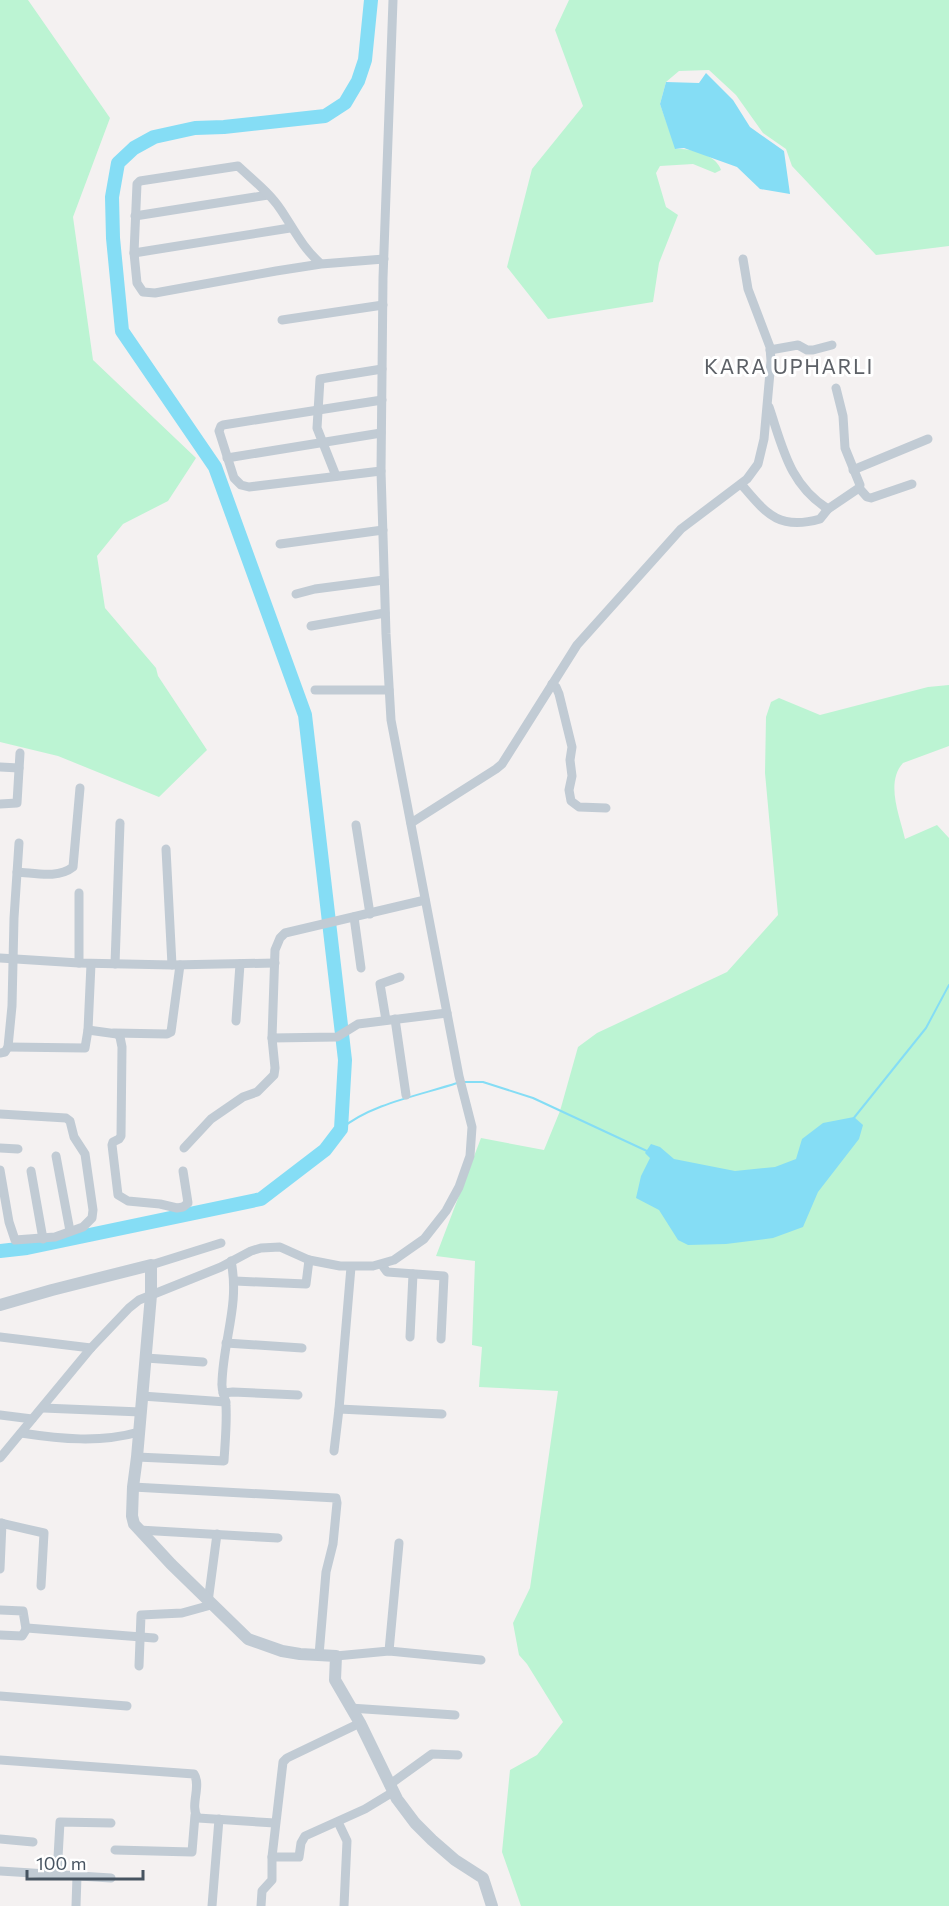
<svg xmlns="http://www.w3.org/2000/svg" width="949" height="1906" viewBox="0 0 949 1906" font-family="Commissioner,sans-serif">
<rect width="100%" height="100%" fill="#f4f1f1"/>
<!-- green -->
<g fill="#bcf4d3">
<path d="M 0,0 L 28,0 L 110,118 L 73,217 L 93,360 L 196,458 L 168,501 L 123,524 L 97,556 L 105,608 L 156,668 L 158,676 L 207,750 L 159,797 L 58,756 L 0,742 Z"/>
<path d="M 569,0 L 949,0 L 949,246 L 876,255 L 792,166 L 786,149 L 763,133 L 736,95 L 709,70 L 679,71 L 666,82 L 660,104 L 676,149 C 691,148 717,155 721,170 L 715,173 L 693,164 L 660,166 L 656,173 L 666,207 L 678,215 L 659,263 L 653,302 L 548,319 L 507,267 L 532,169 L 583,106 L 555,30 Z"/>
<path d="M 949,685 L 949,746 L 903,763 C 885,783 900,816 905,839 L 937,825 L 949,838 L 949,1906 L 521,1906 L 502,1852 L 510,1770 L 537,1755 L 563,1722 L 527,1664 L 519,1655 L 513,1623 L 530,1588 L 558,1391 L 479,1387 L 482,1347 L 472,1345 L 475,1261 L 436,1256 L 481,1138 L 544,1150 L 560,1111 L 578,1047 L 597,1033 L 727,972 L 778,915 L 765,773 L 766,717 L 771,702 L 779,698 L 820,715 L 928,687 Z"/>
</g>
<!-- water -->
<g fill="#85ddf5">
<path d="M 706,73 L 733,100 L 750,127 L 784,151 L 790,194 L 760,189 L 737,167 L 684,148 L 675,149 L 660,104 L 666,82 L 699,83 Z"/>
<path d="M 854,1117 L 863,1125 L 859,1139 L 818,1192 L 803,1227 L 773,1238 L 726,1244 L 688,1245 L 678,1240 L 659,1210 L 636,1198 L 641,1176 L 650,1158 L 645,1153 L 651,1144 L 660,1147 L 674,1159 L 735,1171 L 775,1167 L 796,1159 L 802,1139 L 823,1123 Z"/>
</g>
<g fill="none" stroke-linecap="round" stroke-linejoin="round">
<!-- stream -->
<g stroke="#85ddf5" stroke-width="2">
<path d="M 462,1082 L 483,1082 L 533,1098 L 649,1152"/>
<path d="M 853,1119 L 926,1028 L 949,985"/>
<path d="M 341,1129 C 370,1104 421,1095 457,1083"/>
</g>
<!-- river -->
<path stroke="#85ddf5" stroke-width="14" d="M 0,1251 L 27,1248 L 261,1199 L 325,1150 L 341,1129 L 345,1060 L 305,715 L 215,467 L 122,331 L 113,238 L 112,197 L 118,163 L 134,148 L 154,137 L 195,128 L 224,127 L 325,116 L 345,103 L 358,81 L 365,60 L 371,0"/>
<!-- minor -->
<g stroke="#c1cbd4" stroke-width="9">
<path d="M 135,216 L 268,195"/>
<path d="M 134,253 L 290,228"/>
<path d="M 321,264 C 302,247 295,231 281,210 C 270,193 253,180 238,166 L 140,181 L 137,184 L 134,253 L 137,283 L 143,292 L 155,293 L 276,271 L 321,264 L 384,259"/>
<path d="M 282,320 L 383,305"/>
<path d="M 770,350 L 798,345 L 807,350 L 813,350 L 832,345"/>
<path d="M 769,407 C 783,448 789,484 828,509"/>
<path d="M 227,458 L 381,433"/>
<path d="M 853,470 L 928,439"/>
<path d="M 381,471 L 249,487 L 241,485 L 234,478 L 219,431 L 221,426 L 223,425 L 382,400"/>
<path d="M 336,476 L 317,428 L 320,379 L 382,369"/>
<path d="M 741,484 C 766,513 778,531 820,519 L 828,509 L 859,488 L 860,485 L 845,448 L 843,416 L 836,388"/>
<path d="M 859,488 L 867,497 L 871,498 L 912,484"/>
<path d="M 280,544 L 383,530"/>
<path d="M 296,594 L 315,589 L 384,580"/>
<path d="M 311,626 L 385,613"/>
<path d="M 552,684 L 556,687 L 559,694 L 572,747 L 570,760 L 572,776 L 569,790 L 571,801 L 579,807 L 606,808"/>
<path d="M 315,690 L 389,690"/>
<path d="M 0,767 L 19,768"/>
<path d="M 0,804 L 17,803 L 20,753"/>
<path d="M 411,823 L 496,769 L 502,764 L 577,645 L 681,529 L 747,479 L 758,464 L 764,439 L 771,361 L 770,347 L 748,289 L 743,259"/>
<path d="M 356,825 L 370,914"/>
<path d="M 166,849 L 172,965"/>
<path d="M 17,872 C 35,873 58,879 73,867 L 80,788"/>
<path d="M 425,900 L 285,933 L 280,938 L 275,950 L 272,1038 L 337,1037 L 358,1024 L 447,1013"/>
<path d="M 354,917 L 361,968"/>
<path d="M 0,958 L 79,963 L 172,965 L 275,963"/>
<path d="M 79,963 L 79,893"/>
<path d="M 115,964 L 120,823"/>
<path d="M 395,1019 L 406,1095"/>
<path d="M 386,1020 L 380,984 L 400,977"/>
<path d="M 236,1021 L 240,964"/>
<path d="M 88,1030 L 117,1034 L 120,1037 L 122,1047 L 121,1136 L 119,1139 L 113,1142 L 112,1145 L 118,1195 L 128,1201 L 160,1204 L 177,1208 L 183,1207 L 188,1203 L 183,1171"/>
<path d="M 114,1033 L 167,1034 L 171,1032 L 180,965"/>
<path d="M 8,1047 L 85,1048 L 88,1030 L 91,964"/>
<path d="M 0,1053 L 5,1052 L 8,1047 L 12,1006 L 14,918 L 19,843"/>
<path d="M 0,1114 L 66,1118 L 70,1121 L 74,1137 L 85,1154 L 93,1210 L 92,1218 L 83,1227 L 55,1237 L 15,1240 L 9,1222 L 0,1170"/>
<path d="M 0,1148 L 18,1149"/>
<path d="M 184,1148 L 211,1119 L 243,1097 L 257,1092 L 274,1075 L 275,1068 L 272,1038"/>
<path d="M 56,1156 L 70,1231"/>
<path d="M 31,1171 L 43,1239"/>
<path d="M 151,1265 L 221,1243"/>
<path d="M 382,1265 L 387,1272 L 444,1276 L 441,1339"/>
<path d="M 235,1281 L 306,1284 L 309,1260"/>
<path d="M 0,1337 L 91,1348"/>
<path d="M 410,1337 L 413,1274"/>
<path d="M 226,1343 L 302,1348"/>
<path d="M 146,1358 L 203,1362"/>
<path d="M 223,1393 L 233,1392 L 298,1395"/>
<path d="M 142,1396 L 226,1402"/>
<path d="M 43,1408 L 141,1412"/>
<path d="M 339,1409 L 442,1414"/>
<path d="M 0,1415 L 32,1419"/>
<path d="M 21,1433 C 61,1439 100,1443 139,1432"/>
<path d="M 334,1451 L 339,1409 L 351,1267"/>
<path d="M 137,1457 L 224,1461 C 225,1443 227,1424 226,1406 C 226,1398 221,1391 222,1383 C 223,1340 240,1305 231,1261"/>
<path d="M 0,1458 L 91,1348 L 129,1308 L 139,1300 L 221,1267 L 251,1251 L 261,1248 L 280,1247 L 309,1260 L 340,1266 L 373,1266 L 394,1260 L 424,1239 L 446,1211 L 459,1187 L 470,1156 L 472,1127 L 459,1076 L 391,720 L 386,634 L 381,471 L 383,278 L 393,0"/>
<path d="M 133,1487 L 336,1498 L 337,1503 L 333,1544 L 326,1572 L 319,1655"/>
<path d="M 0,1523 L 44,1533 L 41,1586"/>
<path d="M 139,1530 L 278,1538"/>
<path d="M 0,1569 L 2,1523"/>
<path d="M 208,1602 L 217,1534"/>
<path d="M 0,1610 L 23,1611 L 26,1629"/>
<path d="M 0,1635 L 22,1636 L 27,1628 L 154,1638"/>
<path d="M 389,1651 L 481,1660"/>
<path d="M 336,1656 L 389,1651 L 399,1543"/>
<path d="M 139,1666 L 141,1615 L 182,1613 L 211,1605"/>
<path d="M 0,1696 L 127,1706"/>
<path d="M 350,1708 L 455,1715"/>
<path d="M 0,1760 L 194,1774 C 202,1786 189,1806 198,1818 L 275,1823"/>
<path d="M 389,1785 L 432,1754 L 458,1755"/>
<path d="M 338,1822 L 347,1841 L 344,1906"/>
<path d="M 0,1839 L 33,1842"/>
<path d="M 115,1850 L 192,1852 L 195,1815"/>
<path d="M 272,1857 L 283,1762 L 287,1758 L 360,1723"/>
<path d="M 0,1871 L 111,1878"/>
<path d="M 57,1875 L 60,1822 L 111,1823"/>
<path d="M 76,1906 L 77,1876"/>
<path d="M 212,1906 L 219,1819"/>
<path d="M 261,1906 L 262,1891 L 272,1880 L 272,1857 L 299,1857 L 301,1843 L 305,1836 L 365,1809 L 393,1792"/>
</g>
<!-- tertiary -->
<path stroke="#c1cbd4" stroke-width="12" d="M 0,1305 L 52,1290 L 151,1265 L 151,1295 L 137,1457 L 133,1487 L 132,1516 L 134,1524 L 171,1564 L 248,1639 L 282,1651 L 300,1654 L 336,1656 L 335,1680 L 360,1723 L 397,1799 L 415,1823 L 432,1840 L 455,1860 L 483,1878 L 492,1906"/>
</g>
<g text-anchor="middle" stroke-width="6" stroke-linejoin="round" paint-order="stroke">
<!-- quarter labels -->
<g font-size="21" letter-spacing="1.5" fill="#5d6167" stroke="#fff">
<text x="789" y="374">KARA UPHARLI</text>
</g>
</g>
<!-- scale -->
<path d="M27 1870v9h116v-9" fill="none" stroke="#475461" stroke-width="3"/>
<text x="36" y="1870" font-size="18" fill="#475461" stroke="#ffffff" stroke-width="4.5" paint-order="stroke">100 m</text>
</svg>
